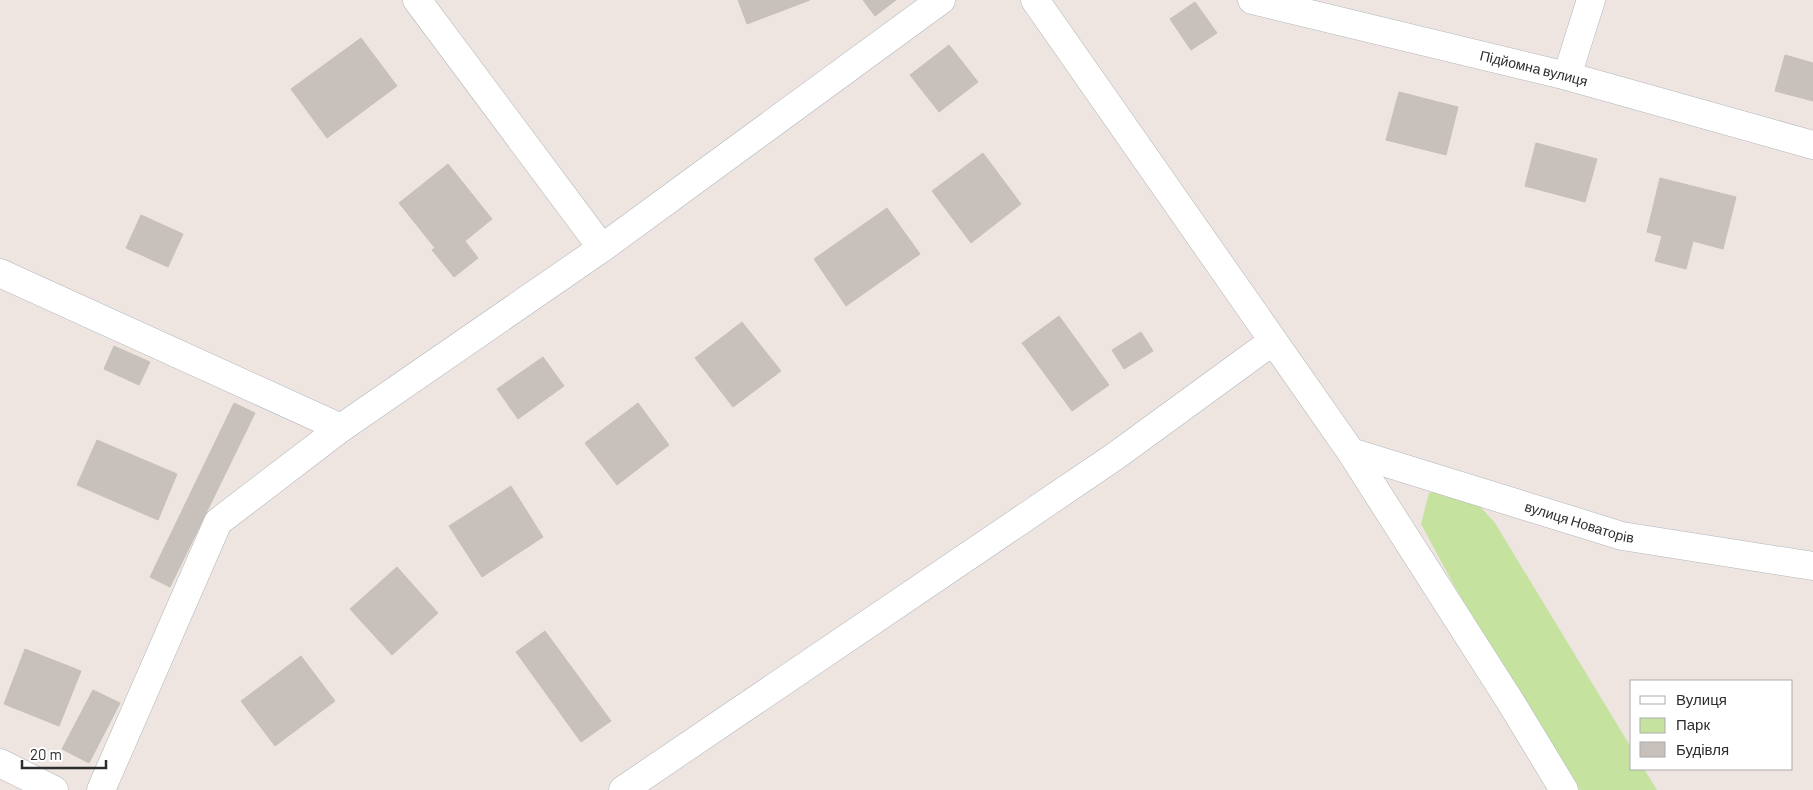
<svg xmlns="http://www.w3.org/2000/svg" width="1813" height="790" viewBox="0 0 1813 790" font-family="Barlow,sans-serif">
<rect width="100%" height="100%" fill="#eee4e0"/>
<!-- green -->
<path fill="#c5e39e" d="M 1443,489 L 1469,494 L 1495,523 L 1632,749 L 1632,769 L 1644,769 L 1657,790 L 1580,790 L 1456,589 L 1421,524 L 1429,493 Z"/>
<!-- building -->
<g fill="#c7c0bb" stroke="#c9c0b9">
<path d="M 738,0 L 810,0 L 747,24 Z"/>
<path d="M 863,0 L 896,0 L 875,16 Z"/>
<path d="M 1195,2 L 1217,33 L 1191,50 L 1170,19 Z"/>
<path d="M 361,38 L 397,86 L 327,138 L 291,89 Z"/>
<path d="M 949,45 L 978,82 L 939,112 L 910,75 Z"/>
<path d="M 1785,55 L 1813,63 L 1813,101 L 1775,91 Z"/>
<path d="M 1399,92 L 1458,107 L 1446,155 L 1386,140 Z"/>
<path d="M 1536,143 L 1597,159 L 1585,202 L 1525,186 Z"/>
<path d="M 983,153 L 1021,204 L 971,243 L 932,191 Z"/>
<path d="M 448,164 L 492,219 L 465,241 L 478,258 L 454,277 L 432,250 L 435,248 L 399,203 Z"/>
<path d="M 1660,178 L 1736,197 L 1723,249 L 1693,241 L 1686,269 L 1655,261 L 1662,236 L 1647,232 Z"/>
<path d="M 887,208 L 920,254 L 846,306 L 814,259 Z"/>
<path d="M 141,215 L 183,234 L 168,267 L 126,248 Z"/>
<path d="M 1059,316 L 1109,385 L 1072,411 L 1022,343 Z"/>
<path d="M 742,322 L 781,371 L 733,407 L 695,358 Z"/>
<path d="M 1141,332 L 1153,351 L 1124,369 L 1112,350 Z"/>
<path d="M 114,346 L 150,362 L 139,385 L 104,369 Z"/>
<path d="M 543,357 L 564,386 L 518,419 L 497,389 Z"/>
<path d="M 234,403 L 255,413 L 170,587 L 150,577 Z"/>
<path d="M 638,403 L 669,445 L 617,485 L 585,443 Z"/>
<path d="M 97,440 L 177,474 L 158,520 L 77,485 Z"/>
<path d="M 511,486 L 543,537 L 482,577 L 449,526 Z"/>
<path d="M 397,567 L 438,613 L 392,655 L 350,609 Z"/>
<path d="M 545,631 L 611,721 L 581,742 L 516,652 Z"/>
<path d="M 25,649 L 81,671 L 59,726 L 4,704 Z"/>
<path d="M 301,656 L 335,701 L 275,746 L 241,701 Z"/>
<path d="M 93,690 L 120,703 L 89,763 L 62,749 Z"/>
</g>
<g fill="none" stroke-linecap="round" stroke-linejoin="round">
<defs>
<g id="minor">
<path d="M 417,0 L 602,248"/>
<path d="M 1035,0 L 1351,452 L 1510,701 L 1564,790"/>
<path id="s1" d="M 1252,0 L 1567,76 L 1813,145"/>
<path d="M 1567,76 L 1591,0"/>
<path d="M 0,273 L 341,428"/>
<path id="s2" d="M 1351,452 L 1622,536 L 1813,566"/>
<path d="M 0,763 L 54,790"/>
<path d="M 101,790 L 218,522 L 341,428 L 602,248 L 941,0"/>
<path d="M 623,790 L 1114,457 L 1273,341"/>
</g>
</defs>
<!-- minor casing -->
<use href="#minor" stroke="#b0b5bd" stroke-width="29"/>
<!-- minor -->
<use href="#minor" stroke="#fff" stroke-width="28"/>
</g>
<g text-anchor="middle" stroke-width="4" stroke-linejoin="round" paint-order="stroke">
<!-- street labels -->
<g font-size="14" fill="#2d2d2d" stroke="#fff">
<text dy="5" stroke="none"><textPath href="#s1" startOffset="290">Підйомна вулиця</textPath></text>
<text dy="5" stroke="none"><textPath href="#s2" startOffset="239">вулиця Новаторів</textPath></text>
</g>
</g>
<!-- legend -->
<rect x="1630" y="680" width="162" height="90" fill="#ffffff" stroke="#ababab"/>
<rect x="1640" y="696" width="25" height="8" fill="#ffffff" stroke="#ababab"/>
<text x="1676" y="705" font-size="15" fill="#2d2d2d">Вулиця</text>
<rect x="1640" y="718" width="25" height="15" fill="#c5e39e" stroke="#ababab"/>
<text x="1676" y="730" font-size="15" fill="#2d2d2d">Парк</text>
<rect x="1640" y="742" width="25" height="15" fill="#c7c0bb" stroke="#ababab"/>
<text x="1676" y="755" font-size="15" fill="#2d2d2d">Будівля</text>
<!-- scale -->
<path d="M22 760v8h84v-8" fill="none" stroke="#2d2d2d" stroke-width="2.5"/>
<text x="30" y="760" font-size="15" fill="#2d2d2d" stroke="#ffffff" stroke-width="4" paint-order="stroke">20 m</text>
</svg>
